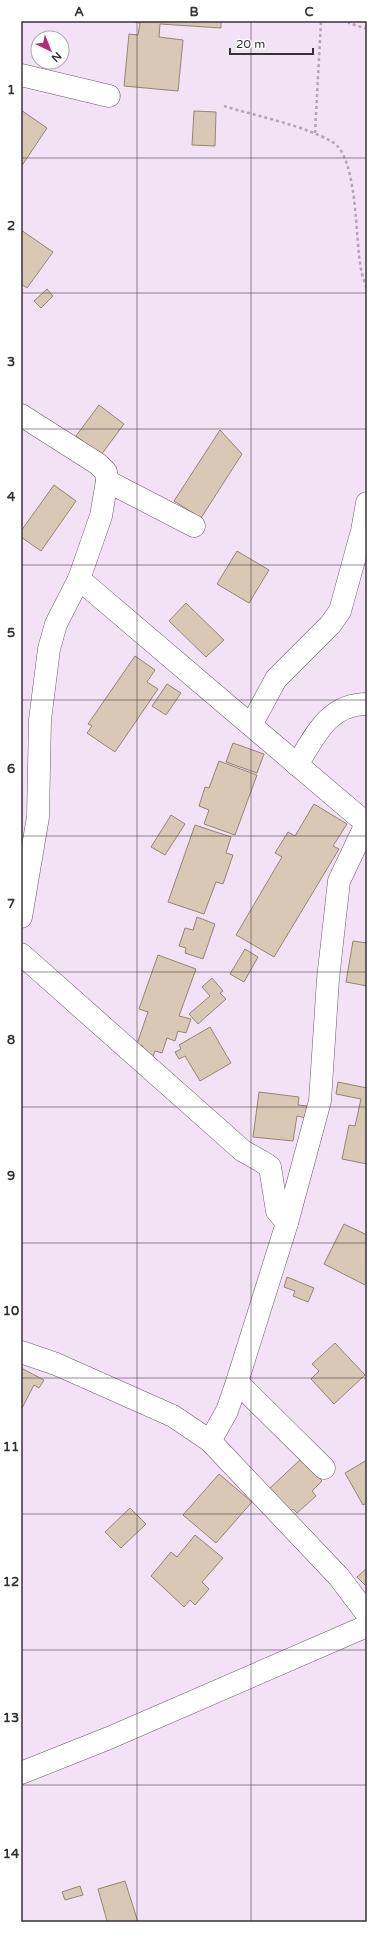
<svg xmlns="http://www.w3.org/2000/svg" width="388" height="1943" viewBox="0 0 388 1943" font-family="'Varela Round',sans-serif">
<rect width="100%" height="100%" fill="#f3e2f5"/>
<!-- building -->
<g fill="#d9c8b6" stroke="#958574">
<path d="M 129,21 L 221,21 L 221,28 L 160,24 L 159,37 L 183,40 L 178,91 L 124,86 L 129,34 L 138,35 L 140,23 Z"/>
<path d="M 21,110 L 47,128 L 21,167 Z"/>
<path d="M 194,111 L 216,112 L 215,146 L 192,145 Z"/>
<path d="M 21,230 L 53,252 L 27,288 L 21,284 Z"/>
<path d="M 47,289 L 53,296 L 41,308 L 34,301 Z"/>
<path d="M 99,405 L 124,424 L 101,455 L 76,436 Z"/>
<path d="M 220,430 L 242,454 L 201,518 L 174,501 Z"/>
<path d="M 54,485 L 76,501 L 41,551 L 21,537 L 21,531 Z"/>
<path d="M 237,551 L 269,570 L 249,603 L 217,584 Z"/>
<path d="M 186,603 L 224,640 L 206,657 L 169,621 Z"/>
<path d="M 135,656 L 155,670 L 147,682 L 158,689 L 115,752 L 87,733 L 92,726 L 88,724 Z"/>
<path d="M 167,684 L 181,693 L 166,715 L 152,706 Z"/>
<path d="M 233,743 L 264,754 L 257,773 L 226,762 Z"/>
<path d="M 219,761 L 257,775 L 235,835 L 204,824 L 209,810 L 199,806 L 205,787 L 209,788 Z"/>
<path d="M 314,804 L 347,824 L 333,846 L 339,849 L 274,957 L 236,935 L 282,857 L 275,853 L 288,832 L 295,836 Z"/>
<path d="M 171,815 L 185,824 L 165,855 L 151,847 Z"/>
<path d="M 195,825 L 231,837 L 226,853 L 233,855 L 223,884 L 216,882 L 204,914 L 168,902 Z"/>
<path d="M 197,917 L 215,924 L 203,959 L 185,953 L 186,948 L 179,946 L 185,928 L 193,930 Z"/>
<path d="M 353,941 L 367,943 L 367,986 L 346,982 Z"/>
<path d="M 245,949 L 258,957 L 244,982 L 230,974 Z"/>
<path d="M 158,955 L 196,969 L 179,1016 L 191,1019 L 186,1033 L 178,1031 L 175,1041 L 167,1038 L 162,1053 L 155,1051 L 152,1059 L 140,1055 L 143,1046 L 137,1044 L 148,1012 L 139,1009 Z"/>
<path d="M 212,978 L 223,991 L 220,993 L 226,999 L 198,1024 L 189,1014 L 210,996 L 202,987 Z"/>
<path d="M 210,1027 L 231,1063 L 200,1081 L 185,1056 L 179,1059 L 175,1052 L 181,1049 L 179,1045 Z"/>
<path d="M 338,1082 L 367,1088 L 367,1164 L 342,1159 L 349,1125 L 355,1126 L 361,1099 L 336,1094 Z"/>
<path d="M 259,1092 L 299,1097 L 298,1105 L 307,1106 L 306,1118 L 297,1116 L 293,1141 L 253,1137 Z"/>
<path d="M 344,1224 L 367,1235 L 367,1281 L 365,1285 L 324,1264 Z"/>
<path d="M 287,1277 L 314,1288 L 308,1302 L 293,1296 L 295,1291 L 284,1287 Z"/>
<path d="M 335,1343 L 365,1375 L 334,1404 L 311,1379 L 319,1371 L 312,1364 Z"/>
<path d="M 21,1368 L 44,1380 L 39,1388 L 34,1385 L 21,1410 Z"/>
<path d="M 301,1459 L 322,1481 L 312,1491 L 316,1496 L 297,1513 L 293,1509 L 289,1513 L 268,1490 Z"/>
<path d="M 367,1460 L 367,1503 L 363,1505 L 345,1473 Z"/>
<path d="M 219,1474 L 252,1502 L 216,1543 L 183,1515 Z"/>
<path d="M 130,1508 L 146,1524 L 121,1548 L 105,1532 Z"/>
<path d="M 195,1535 L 223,1558 L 202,1582 L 209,1589 L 195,1605 L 190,1600 L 184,1607 L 151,1576 L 171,1552 L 177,1557 Z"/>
<path d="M 367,1568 L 367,1587 L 357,1577 Z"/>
<path d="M 125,1881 L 138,1922 L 104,1922 L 107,1921 L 98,1889 Z"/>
<path d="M 80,1886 L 83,1895 L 65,1900 L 62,1892 Z"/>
</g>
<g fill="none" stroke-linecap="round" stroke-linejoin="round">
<defs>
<g id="minor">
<path d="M 21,75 L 109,96"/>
<path d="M 21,415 L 98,464 L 106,472 L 107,481 L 101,516 L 79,579 L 56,624 L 49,649 L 40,720 L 38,817 L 21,917"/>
<path d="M 107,481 L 194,526"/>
<path d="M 79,579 L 367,824"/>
<path d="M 251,725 L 276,679 L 330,625 L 340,611 L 362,531 L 367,503"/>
<path d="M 297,765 C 315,736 328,704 367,704"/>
<path d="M 21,954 L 243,1151 L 261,1161 L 270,1167 L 277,1211 L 287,1223"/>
<path d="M 21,1352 L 56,1364 L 173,1416 L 210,1441 L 339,1577 L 367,1614"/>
<path d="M 237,1382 L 324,1468"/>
<path d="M 210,1441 L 227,1411 L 237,1382 L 287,1223 L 320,1101 L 328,979 L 339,881 L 366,824"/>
<path d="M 21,1773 L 109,1738 L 367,1626"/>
</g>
</defs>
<!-- minor casing -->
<use href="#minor" stroke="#695a6b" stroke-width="23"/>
<!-- path -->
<g stroke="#b1a4b3" stroke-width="2.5" stroke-dasharray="3 3" stroke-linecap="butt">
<path d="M 349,21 L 349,23 L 367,29"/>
<path d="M 224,106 C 256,116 307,126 334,143 C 358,160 355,240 361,269 C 362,276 365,283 367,289"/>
<path d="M 315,133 L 321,21"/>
</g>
<!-- minor -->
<use href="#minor" stroke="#fff" stroke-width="22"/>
</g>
<!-- grid -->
<path fill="none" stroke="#373037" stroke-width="1" stroke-opacity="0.55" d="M 137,21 L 137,1922M 251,21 L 251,1922M 21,158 L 367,158M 21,293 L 367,293M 21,429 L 367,429M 21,565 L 367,565M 21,700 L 367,700M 21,836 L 367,836M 21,972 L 367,972M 21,1107 L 367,1107M 21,1243 L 367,1243M 21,1378 L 367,1378M 21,1514 L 367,1514M 21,1650 L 367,1650M 21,1785 L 367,1785"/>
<!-- border -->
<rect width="388" height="1943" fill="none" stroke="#ffffff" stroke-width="44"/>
<!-- north arrow -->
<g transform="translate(50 50) rotate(137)"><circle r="19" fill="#ffffff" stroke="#afacaf"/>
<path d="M0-3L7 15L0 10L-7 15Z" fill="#b02f7b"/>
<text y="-6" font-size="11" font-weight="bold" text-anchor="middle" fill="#373037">N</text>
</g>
<!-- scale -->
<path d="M230 48v6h83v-6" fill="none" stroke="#373037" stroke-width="2"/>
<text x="236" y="48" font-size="12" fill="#373037" stroke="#ffffff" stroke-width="3" paint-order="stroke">20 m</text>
<rect x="22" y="22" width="344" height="1899" fill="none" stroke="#373037" stroke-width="1.5"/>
<g font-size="13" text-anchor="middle" font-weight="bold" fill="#373037">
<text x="79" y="16">A</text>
<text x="194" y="16">B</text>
<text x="309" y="16">C</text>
<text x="11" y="94">1</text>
<text x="11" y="230">2</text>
<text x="11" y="366">3</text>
<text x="11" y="501">4</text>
<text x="11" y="637">5</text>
<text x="11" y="773">6</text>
<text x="11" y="908">7</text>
<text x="11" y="1044">8</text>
<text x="11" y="1180">9</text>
<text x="11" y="1315">10</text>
<text x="11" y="1451">11</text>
<text x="11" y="1586">12</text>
<text x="11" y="1722">13</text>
<text x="11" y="1858">14</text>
</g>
</svg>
